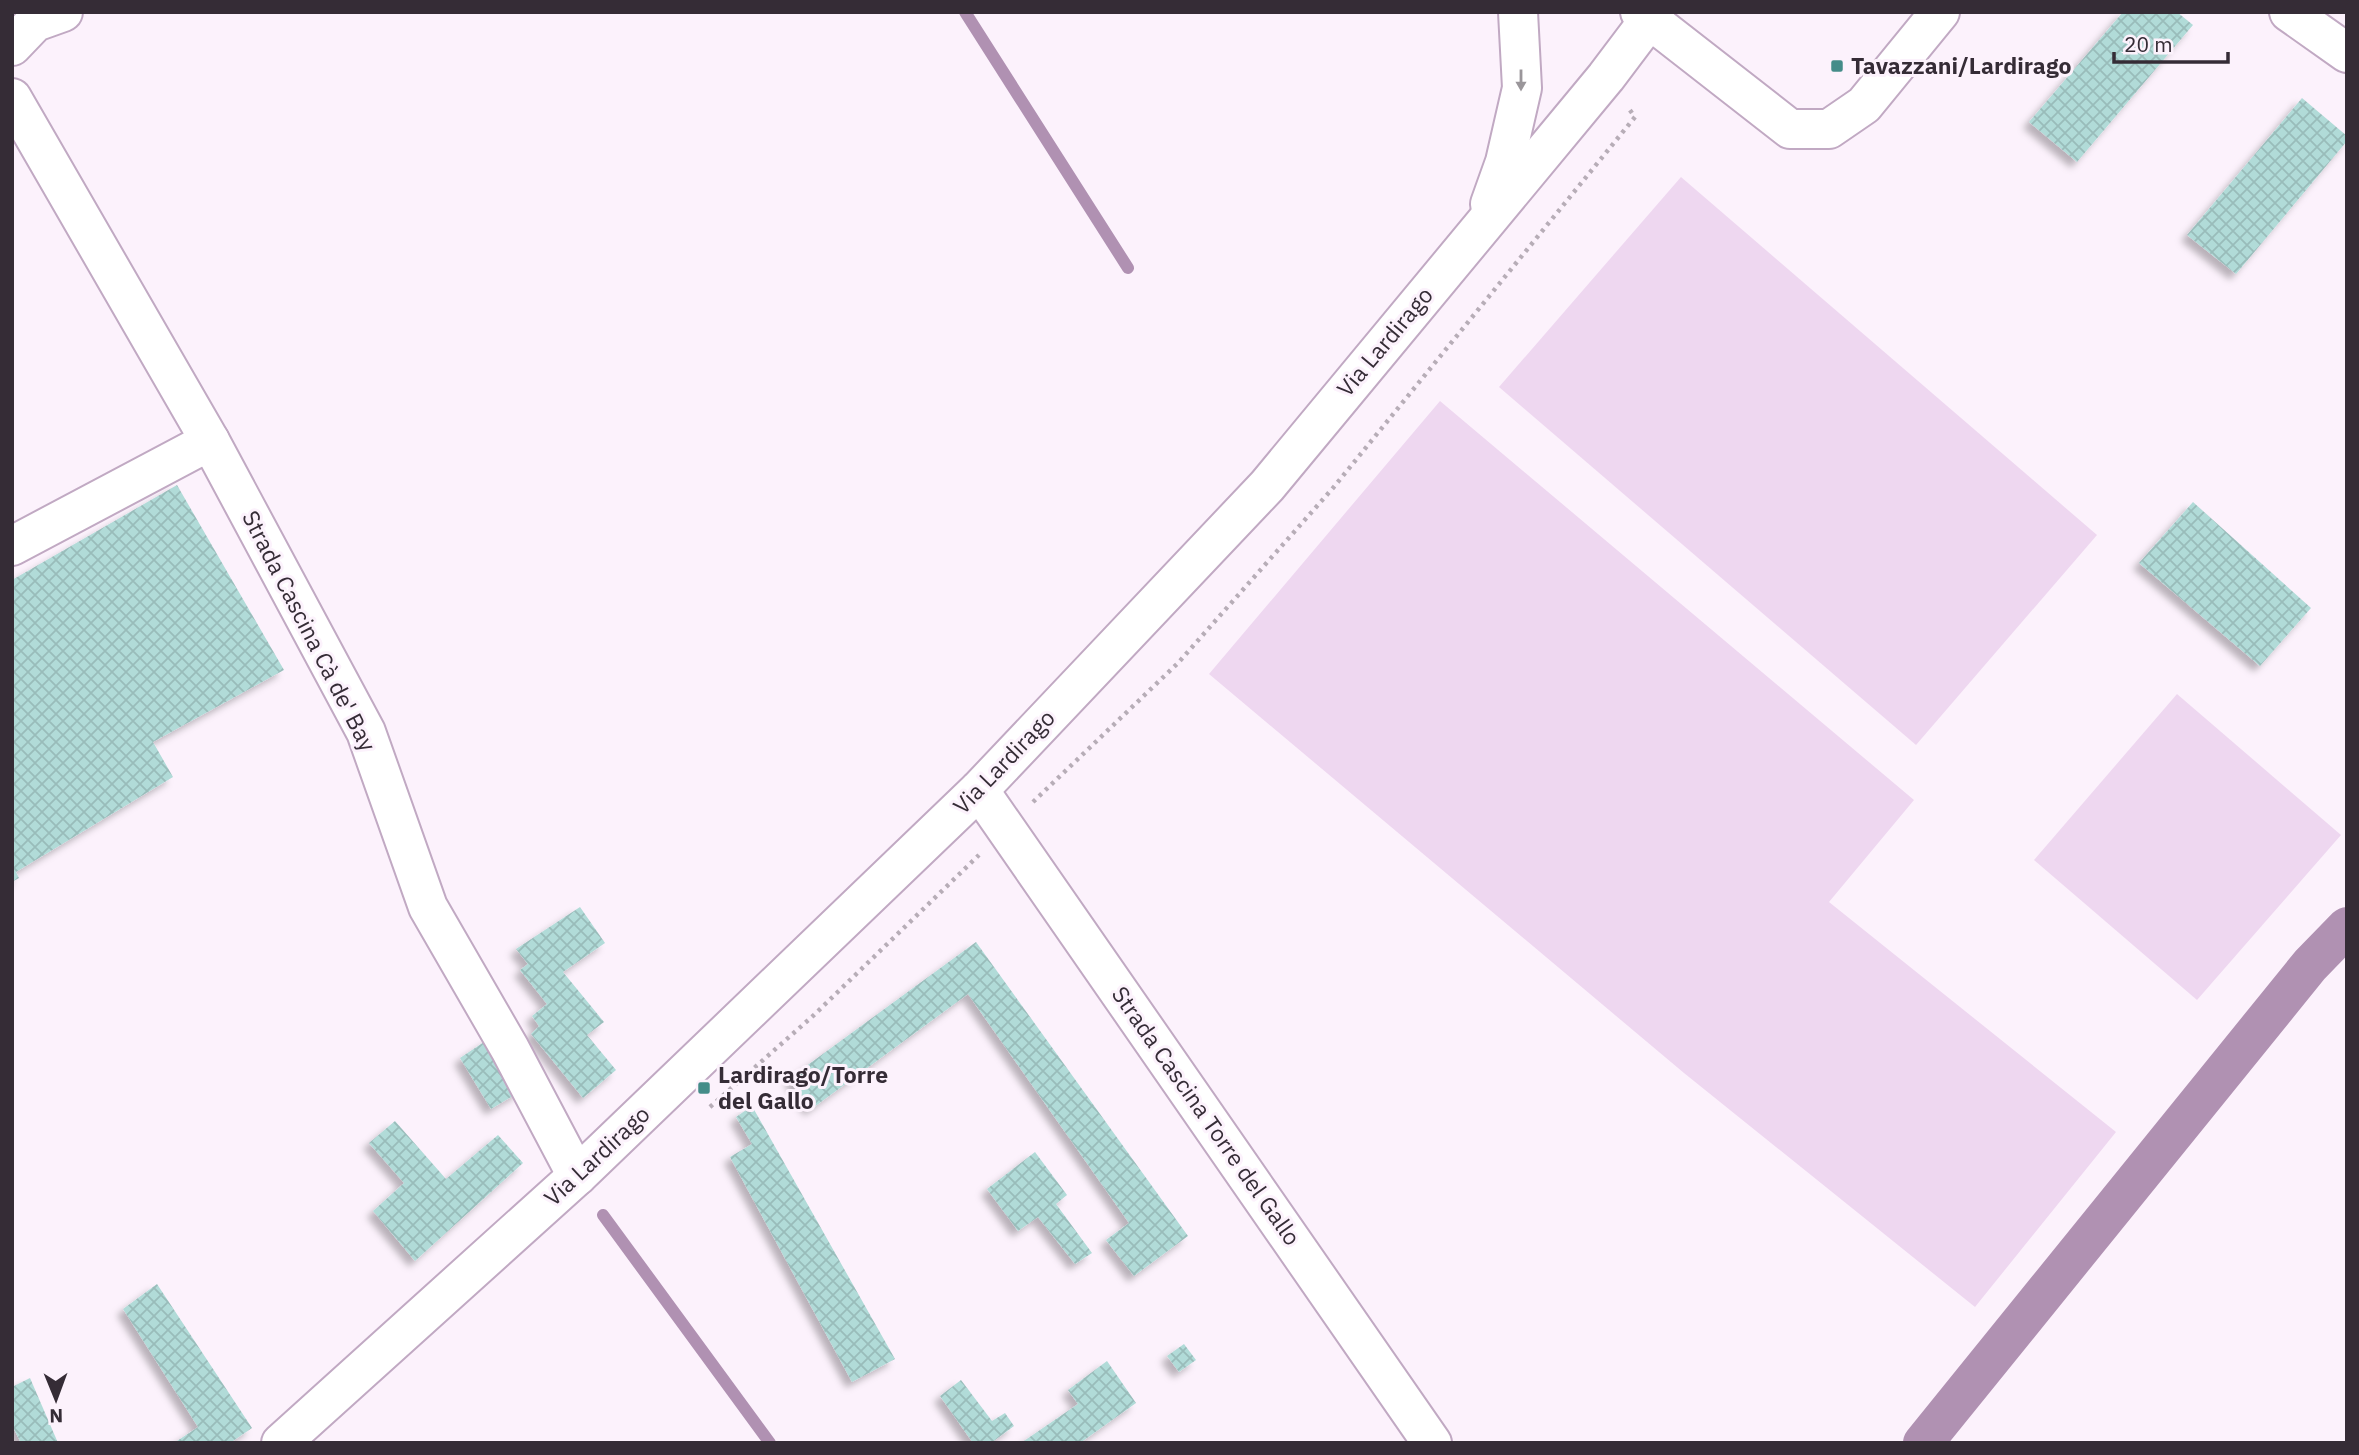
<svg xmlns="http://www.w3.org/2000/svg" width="2359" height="1455" viewBox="0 0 2359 1455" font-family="'IBM Plex Sans',sans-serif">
<defs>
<pattern id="building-cross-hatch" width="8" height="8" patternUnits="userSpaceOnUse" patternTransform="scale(1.75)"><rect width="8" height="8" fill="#b1dbd8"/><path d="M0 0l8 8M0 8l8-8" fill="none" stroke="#99bcba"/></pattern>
<filter id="shadow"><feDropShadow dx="-6" dy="6" stdDeviation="3.5" flood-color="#0004"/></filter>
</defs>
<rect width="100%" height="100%" fill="#fcf2fc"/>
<!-- grass -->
<g fill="#eed7f0">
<path d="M 1681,177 L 2097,535 L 1916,745 L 1499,387 Z"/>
<path d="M 1440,401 L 1914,800 L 1829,902 L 2116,1132 L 1975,1307 L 1684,1073 L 1209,674 Z"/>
<path d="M 2177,694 L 2341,835 L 2197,1000 L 2034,860 Z"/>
</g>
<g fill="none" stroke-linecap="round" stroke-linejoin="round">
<!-- stream -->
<g stroke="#b091b2" stroke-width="12">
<path d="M 965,12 L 1128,268"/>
<path d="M 603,1215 L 770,1443"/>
</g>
<!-- canal -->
<path stroke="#b091b2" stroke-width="40" d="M 1923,1443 L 2310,965 L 2347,927"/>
</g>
<!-- building -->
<g fill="url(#building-cross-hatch)" filter="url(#shadow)">
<path d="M 2123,12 L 2177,12 L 2193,25 L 2077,162 L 2029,122 Z"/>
<path d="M 2302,98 L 2347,136 L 2347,141 L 2236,274 L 2187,235 Z"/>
<path d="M 177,485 L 284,670 L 153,742 L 173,777 L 16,872 L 19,878 L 12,882 L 12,580 Z"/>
<path d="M 2193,502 L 2311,608 L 2260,666 L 2139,563 Z"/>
<path d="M 580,907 L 605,943 L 563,972 L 604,1022 L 587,1035 L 616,1070 L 583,1098 L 531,1034 L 539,1026 L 532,1016 L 547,1004 L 520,970 L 528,964 L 516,949 Z"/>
<path d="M 976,942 L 1188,1236 L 1134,1276 L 1106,1240 L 1129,1223 L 968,994 L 810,1110 L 790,1078 Z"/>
<path d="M 490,1038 L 521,1091 L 491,1109 L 460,1058 Z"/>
<path d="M 752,1106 L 895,1359 L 852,1382 L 730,1157 L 752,1144 L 736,1117 Z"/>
<path d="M 395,1121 L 446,1179 L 498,1135 L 523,1163 L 415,1261 L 373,1211 L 404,1183 L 369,1143 Z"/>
<path d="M 1035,1152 L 1067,1195 L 1056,1204 L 1092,1253 L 1075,1264 L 1038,1217 L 1018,1231 L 987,1189 Z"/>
<path d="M 157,1284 L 252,1428 L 230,1443 L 174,1443 L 198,1427 L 123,1309 Z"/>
<path d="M 1184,1344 L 1196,1360 L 1179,1372 L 1167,1356 Z"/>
<path d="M 1107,1361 L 1136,1403 L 1080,1443 L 1021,1443 L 1078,1404 L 1068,1390 Z"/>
<path d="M 30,1378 L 58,1443 L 21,1443 L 12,1425 L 12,1387 Z"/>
<path d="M 961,1380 L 992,1421 L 1005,1413 L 1014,1426 L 991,1443 L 973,1443 L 940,1396 Z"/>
</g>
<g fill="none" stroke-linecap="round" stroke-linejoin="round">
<defs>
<g id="minor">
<path d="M 1640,12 L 1790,129 L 1829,129 L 1864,105 L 1940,12"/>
<path d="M 2289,12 L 2347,53"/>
<path d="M 12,46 L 35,22 L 63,12"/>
<path d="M 12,98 L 210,441 L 366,732 L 428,907 L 510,1049 L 577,1176"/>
<path d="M 1490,204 L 1505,162 L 1522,88 L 1518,12"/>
<path d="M 12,546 L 210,441"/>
<path d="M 979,790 L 1432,1443"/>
<path d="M 281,1443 L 577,1176 L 979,790 L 1267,486 L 1606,77 L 1655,12"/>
</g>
</defs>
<!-- minor casing -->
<use href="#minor" stroke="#c1a9c3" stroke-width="42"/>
<!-- path -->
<g stroke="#b7adb7" stroke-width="4.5" stroke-dasharray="3.5 5" stroke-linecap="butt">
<path d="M 1033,802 L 1178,663 L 1333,488 L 1635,117 L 1629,109"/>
<path d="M 710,1107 L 814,1015 L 979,855"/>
</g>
<!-- minor -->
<use href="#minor" stroke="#fff" stroke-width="38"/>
</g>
<!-- one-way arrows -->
<defs><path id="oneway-solid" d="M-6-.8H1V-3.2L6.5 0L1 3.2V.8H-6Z" transform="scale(1.75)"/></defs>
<use fill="#9a969a" href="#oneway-solid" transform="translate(1521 80) rotate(90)"/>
<!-- markers -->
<g fill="#448c89" stroke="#fcf2fc" stroke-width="2.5">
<rect x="1830" y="59" width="14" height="14" rx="3.5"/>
<rect x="697" y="1081" width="14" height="14" rx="3.5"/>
</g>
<g text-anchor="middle" stroke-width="6" stroke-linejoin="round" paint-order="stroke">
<!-- poi labels -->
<g font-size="23" font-weight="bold" fill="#352c36" stroke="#fcf2fc" text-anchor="start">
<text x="1851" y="74">Tavazzani/Lardirago</text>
<text x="718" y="1083">Lardirago/Torre<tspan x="718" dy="26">del Gallo</tspan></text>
</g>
<!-- street labels -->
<g font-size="23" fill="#352c36" stroke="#fcf2fc">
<text transform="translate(1385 342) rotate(-50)" y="8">Via Lardirago</text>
<text transform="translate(309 631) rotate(63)" y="8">Strada Cascina Cà de' Bay</text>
<text transform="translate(1004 762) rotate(-46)" y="8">Via Lardirago</text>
<text transform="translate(1206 1116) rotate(55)" y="8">Strada Cascina Torre del Gallo</text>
<text transform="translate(597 1156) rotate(-43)" y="8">Via Lardirago</text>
</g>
</g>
<!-- border -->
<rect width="2359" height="1455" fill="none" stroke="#352c36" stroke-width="28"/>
<!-- north arrow -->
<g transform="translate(56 1399) rotate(179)" stroke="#fcf2fc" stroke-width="5" paint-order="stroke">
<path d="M0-5L12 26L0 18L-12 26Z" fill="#352c36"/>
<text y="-10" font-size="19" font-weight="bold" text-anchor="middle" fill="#352c36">N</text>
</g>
<!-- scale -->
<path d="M2114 52v10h114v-10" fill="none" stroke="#352c36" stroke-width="3.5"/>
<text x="2124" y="52" font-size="21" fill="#352c36" stroke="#fcf2fc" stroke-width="5" paint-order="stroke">20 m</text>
</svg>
